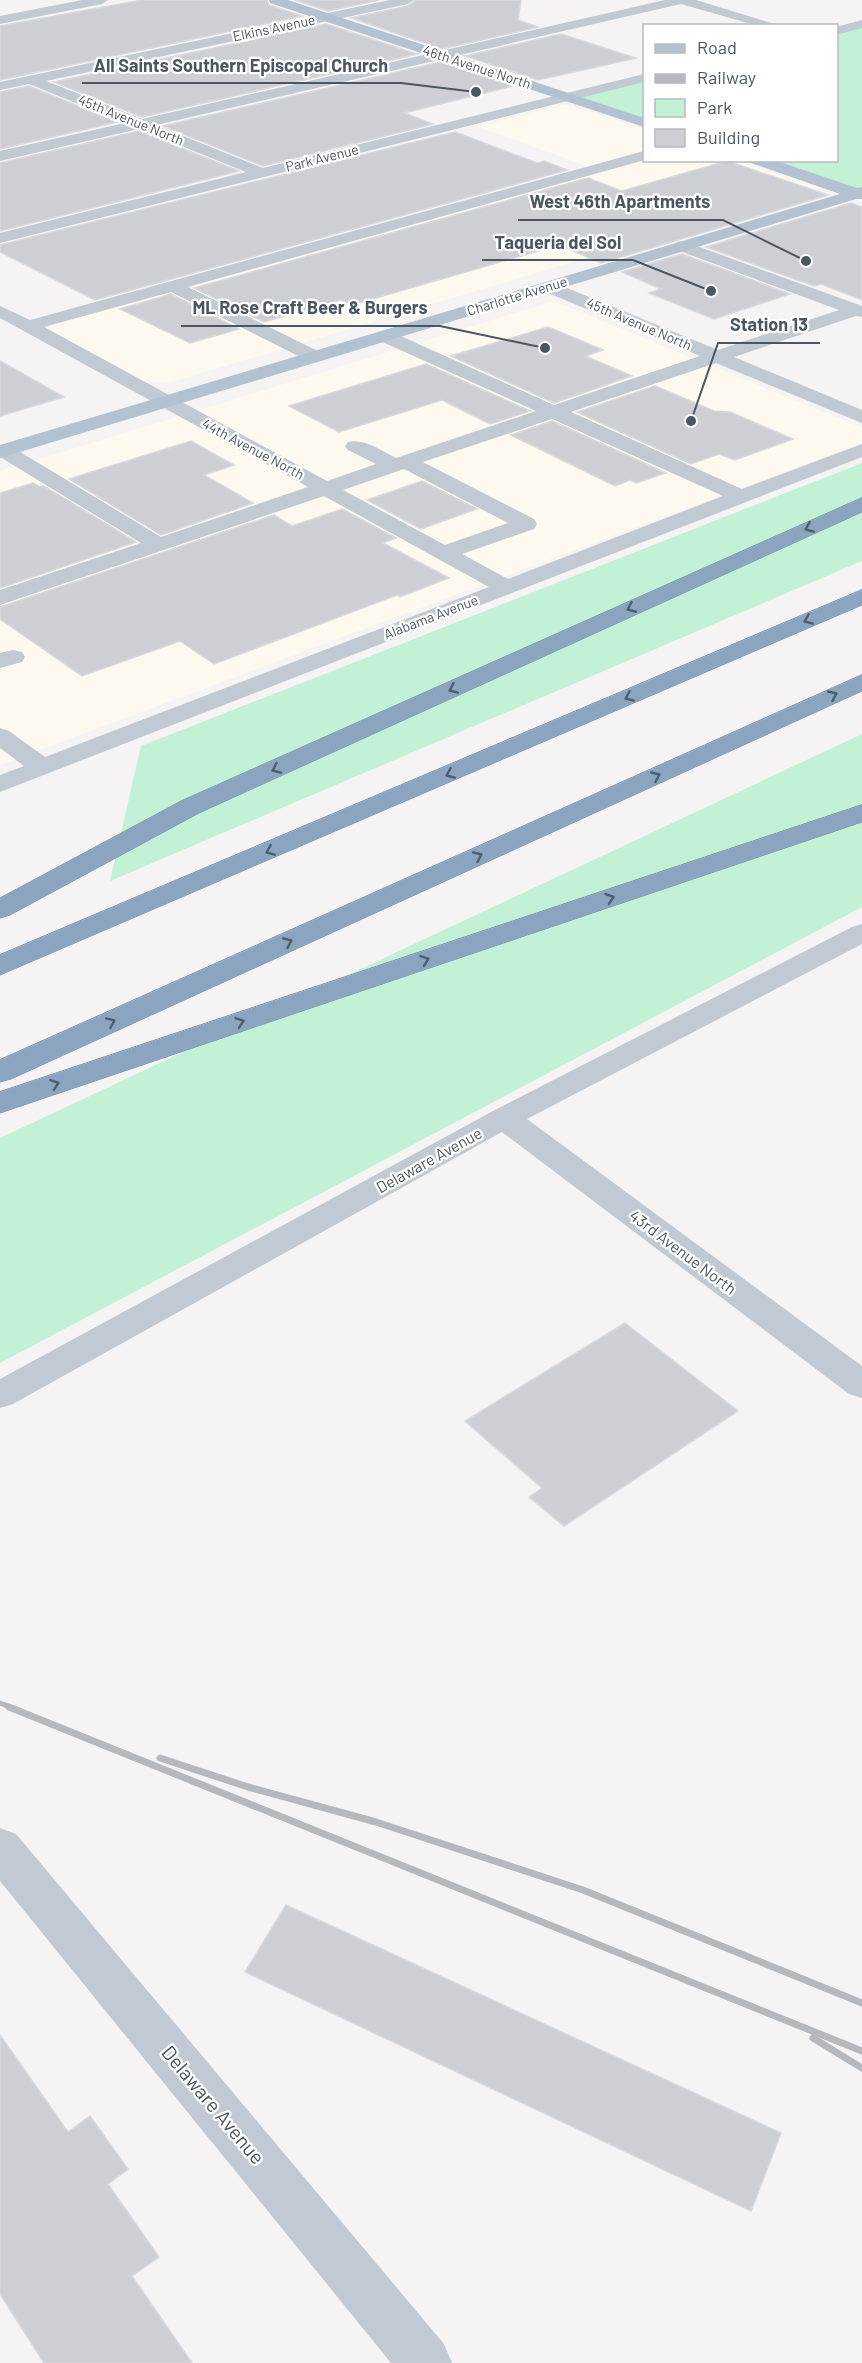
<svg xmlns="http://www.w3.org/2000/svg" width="862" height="2363" viewBox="0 0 862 2363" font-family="Barlow,sans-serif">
<rect width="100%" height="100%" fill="#f5f3f3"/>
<!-- commercial -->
<g fill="#fdf9ef">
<path d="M 564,104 L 644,129 L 644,160 L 738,161 L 820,188 L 182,379 L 163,383 L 144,382 L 41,325 L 601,171 L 476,126 Z"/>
<path d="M 554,301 L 862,428 L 862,443 L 0,765 L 0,471 Z"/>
</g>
<!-- green -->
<g fill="#c3f1d5">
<path d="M 862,24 L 862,192 L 757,161 L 836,160 L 837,31 Z"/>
<path d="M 644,78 L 644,123 L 568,97 Z"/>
<path d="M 862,463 L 862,561 L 110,881 L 141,746 Z"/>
<path d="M 862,734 L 862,907 L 0,1363 L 0,1138 Z"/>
</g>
<!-- building -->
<g fill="#cdcfd5" stroke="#d7d9de" stroke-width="1.5">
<path d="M 142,0 L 267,0 L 269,5 L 302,16 L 0,80 L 0,26 Z"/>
<path d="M 295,0 L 379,0 L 328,11 Z"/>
<path d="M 416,0 L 521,0 L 518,20 L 538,27 L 442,49 L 351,18 L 408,6 Z"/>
<path d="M 326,24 L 417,54 L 142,117 L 54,82 Z"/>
<path d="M 561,34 L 636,58 L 538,80 L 465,56 Z"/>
<path d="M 440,62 L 513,86 L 404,113 L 433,124 L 263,166 L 163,126 Z"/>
<path d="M 29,86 L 117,122 L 0,149 L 0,92 Z"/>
<path d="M 139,131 L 239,171 L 0,231 L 0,163 Z"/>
<path d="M 455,132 L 537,163 L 544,161 L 567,170 L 95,300 L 0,252 L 0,245 Z"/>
<path d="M 727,161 L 828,195 L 601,263 L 559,245 L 352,305 L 341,300 L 264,322 L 194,288 L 588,178 L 622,191 Z"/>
<path d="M 851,203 L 862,207 L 862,300 L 821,284 L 814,286 L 706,247 Z"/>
<path d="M 682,254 L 790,294 L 714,319 L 649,293 L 661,289 L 622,272 Z"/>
<path d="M 171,294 L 239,329 L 190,343 L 120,309 Z"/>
<path d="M 548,327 L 603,350 L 585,356 L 632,376 L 554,403 L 451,356 Z"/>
<path d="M 0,361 L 64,397 L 0,416 Z"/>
<path d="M 426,364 L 530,411 L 490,424 L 442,400 L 339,432 L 289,406 Z"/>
<path d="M 655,386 L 714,411 L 730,412 L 793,439 L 735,460 L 719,454 L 691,464 L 577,412 Z"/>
<path d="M 552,421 L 666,473 L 636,483 L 630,480 L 615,486 L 511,435 Z"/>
<path d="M 191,441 L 234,465 L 204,475 L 253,503 L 161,535 L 69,479 Z"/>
<path d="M 422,481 L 477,509 L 421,529 L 367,500 Z"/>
<path d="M 33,483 L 40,487 L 44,486 L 136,542 L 0,588 L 0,493 Z"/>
<path d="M 342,509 L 396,538 L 383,543 L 449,578 L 400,597 L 397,595 L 214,664 L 180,641 L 82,676 L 0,619 L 0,607 L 274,515 L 292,526 Z"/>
<path d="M 625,1323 L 738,1411 L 564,1526 L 529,1497 L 542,1488 L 465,1421 Z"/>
<path d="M 286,1905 L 781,2133 L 751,2211 L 245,1972 Z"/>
<path d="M 0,2035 L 68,2132 L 90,2116 L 128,2169 L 108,2184 L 159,2257 L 132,2276 L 192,2363 L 44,2363 L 0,2294 Z"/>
</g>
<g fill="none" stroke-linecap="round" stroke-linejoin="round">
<defs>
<g id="highway">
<path d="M 862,498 L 862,512 L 199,813 L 10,915 L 0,918 L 0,898 L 181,801 Z"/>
<path d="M 862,590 L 862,605 L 0,975 L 0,955 Z"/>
<path d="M 862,675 L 862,691 L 11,1079 L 0,1082 L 0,1060 Z"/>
<path d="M 862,805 L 862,822 L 0,1113 L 0,1092 Z"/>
</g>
</defs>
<!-- highway casing -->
<use href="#highway" stroke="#7690ad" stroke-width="1"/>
<!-- minor -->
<g fill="#c1cad2" fill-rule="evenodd">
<path d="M 82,0 L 108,0 L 102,4 L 0,24 L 0,16 Z"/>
<path d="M 390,0 L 414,0 L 408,4 L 46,81 L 142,119 L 665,0 L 696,0 L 781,26 L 758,26 L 681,4 L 156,125 L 263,168 L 644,74 L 644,82 L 0,243 L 0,233 L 246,172 L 139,129 L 0,161 L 0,151 L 125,123 L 29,84 L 0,90 L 0,82 Z"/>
<path d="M 862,20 L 862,28 L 836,35 L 836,27 Z"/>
<path d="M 644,151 L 645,160 L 188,287 L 322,353 L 324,357 L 322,361 L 308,361 L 171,292 L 44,327 L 327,481 L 376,464 L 348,450 L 345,446 L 348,442 C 364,438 382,451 396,458 L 536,411 L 378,340 L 376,336 L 378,332 L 392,332 L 554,405 L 700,356 L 543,291 L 540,287 L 543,283 L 555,283 L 718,350 L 839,310 L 677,250 L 674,246 L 677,242 L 683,241 L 862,306 L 862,317 L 856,316 L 734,357 L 862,410 L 862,423 L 716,363 L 571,412 L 742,489 L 862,444 L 862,457 L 0,792 L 0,775 L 24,766 L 0,748 L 0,728 L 9,731 L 45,757 L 489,587 L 324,496 L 0,605 L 0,590 L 141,543 L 0,457 L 0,446 L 12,447 L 161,537 L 308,487 L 0,318 L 0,306 L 30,320 ZM 552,419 L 723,496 L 508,579 L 462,554 L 534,529 L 537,524 L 534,519 L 423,462 ZM 404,469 L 508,523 L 445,545 L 343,490 Z"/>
<path d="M 13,650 L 22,652 L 25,657 L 22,662 L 0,668 L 0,653 Z"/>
<path d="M 862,924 L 862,944 L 527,1119 L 862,1366 L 862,1398 L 849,1394 L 502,1132 L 13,1404 L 0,1408 L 0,1379 L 493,1111 L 852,927 Z"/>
<path d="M 0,1828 L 16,1834 L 444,2344 L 452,2363 L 391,2363 L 0,1881 Z"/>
</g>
<!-- major -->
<g fill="#b3c2d1" fill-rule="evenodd">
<path d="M 269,0 L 288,0 L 644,118 L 644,127 L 270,3 Z"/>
<path d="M 750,160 L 774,160 L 857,188 L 862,187 L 862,199 L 856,199 L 0,458 L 0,445 L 840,194 L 751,163 Z"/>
</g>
<!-- highway -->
<use href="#highway" fill="#8ba5c1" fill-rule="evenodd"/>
<!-- rail-far1 -->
<path stroke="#b5b8bd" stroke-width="5" d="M 0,1703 L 13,1708"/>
<!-- rail -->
<g stroke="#b5b8bd" stroke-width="7">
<path d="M 9,1707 L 862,2051"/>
<path d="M 160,1758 L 248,1787 L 376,1822 L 583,1890 L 862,2003"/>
<path d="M 813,2038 L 862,2068"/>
</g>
</g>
<!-- one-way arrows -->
<defs><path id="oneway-chevron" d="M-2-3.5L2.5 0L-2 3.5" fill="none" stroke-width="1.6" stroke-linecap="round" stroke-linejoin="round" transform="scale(1.5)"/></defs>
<g stroke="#505e6b">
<use href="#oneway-chevron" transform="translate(809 528) rotate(156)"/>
<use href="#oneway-chevron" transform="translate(631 608) rotate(156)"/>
<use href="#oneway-chevron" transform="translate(808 620) rotate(157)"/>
<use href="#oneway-chevron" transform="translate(453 689) rotate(156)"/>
<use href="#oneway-chevron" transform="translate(833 695) rotate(-25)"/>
<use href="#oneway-chevron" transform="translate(629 697) rotate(157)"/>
<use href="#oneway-chevron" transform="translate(276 769) rotate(156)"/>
<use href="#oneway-chevron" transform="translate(450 774) rotate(157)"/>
<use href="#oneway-chevron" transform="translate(656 776) rotate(-24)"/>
<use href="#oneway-chevron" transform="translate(270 851) rotate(157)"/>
<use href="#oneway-chevron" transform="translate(478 856) rotate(-24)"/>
<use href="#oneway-chevron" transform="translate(610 898) rotate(-19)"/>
<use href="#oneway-chevron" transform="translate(288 942) rotate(-24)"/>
<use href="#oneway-chevron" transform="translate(425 960) rotate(-19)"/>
<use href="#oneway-chevron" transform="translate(111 1022) rotate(-24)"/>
<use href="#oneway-chevron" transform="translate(240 1022) rotate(-19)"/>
<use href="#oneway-chevron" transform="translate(55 1084) rotate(-19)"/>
</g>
<g text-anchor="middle" stroke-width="4.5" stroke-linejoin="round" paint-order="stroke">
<!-- far-street labels -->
<g font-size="14" fill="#4a5661" stroke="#fff">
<text transform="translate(274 28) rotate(-12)" y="5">Elkins Avenue</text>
<text transform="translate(477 67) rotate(18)" y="5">46th Avenue North</text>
<text transform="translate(131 120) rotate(22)" y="5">45th Avenue North</text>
<text transform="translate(322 158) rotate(-14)" y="5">Park Avenue</text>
<text transform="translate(517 296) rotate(-17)" y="5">Charlotte Avenue</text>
<text transform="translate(639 324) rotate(23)" y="5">45th Avenue North</text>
<text transform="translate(253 449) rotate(28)" y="5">44th Avenue North</text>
<text transform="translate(431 617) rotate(-21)" y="5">Alabama Avenue</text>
</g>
<!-- street labels -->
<g font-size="16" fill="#4a5661" stroke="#fff">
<text transform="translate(429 1160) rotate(-29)" y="6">Delaware Avenue</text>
<text transform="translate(683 1252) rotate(37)" y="6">43rd Avenue North</text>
</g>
<!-- near-street labels -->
<g font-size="20" fill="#4a5661" stroke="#fff">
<text transform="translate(213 2105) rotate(50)" y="7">Delaware Avenue</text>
</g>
</g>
<!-- callouts -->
<path fill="none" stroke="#4a5661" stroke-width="2" d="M476 92L401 83H82M806 261L723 220H518M711 291L633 260H482M545 348L440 326H181M691 421L718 343H820"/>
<g fill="#4a5661" stroke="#fff" stroke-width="2">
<circle cx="476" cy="92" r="6"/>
<circle cx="806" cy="261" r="6"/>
<circle cx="711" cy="291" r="6"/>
<circle cx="545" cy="348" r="6"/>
<circle cx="691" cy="421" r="6"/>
</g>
<g font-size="18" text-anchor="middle" font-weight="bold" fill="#4a5661" stroke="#fff" stroke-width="4.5" stroke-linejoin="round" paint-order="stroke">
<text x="241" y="72">All Saints Southern Episcopal Church</text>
<text x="620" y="208">West 46th Apartments</text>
<text x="558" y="249">Taqueria del Sol</text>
<text x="310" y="314">ML Rose Craft Beer &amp; Burgers</text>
<text x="769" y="331">Station 13</text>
</g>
<!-- legend -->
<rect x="643" y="24" width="195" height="138" fill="#ffffff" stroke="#b7bbc0" stroke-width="1.5"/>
<rect x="655" y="44" width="30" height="9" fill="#b3c2d1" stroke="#b7bbc0" stroke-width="1.5"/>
<text x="697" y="54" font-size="18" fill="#4a5661">Road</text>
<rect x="655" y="74" width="30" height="9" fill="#b5b8bd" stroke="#b7bbc0" stroke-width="1.5"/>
<text x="697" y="84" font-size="18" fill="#4a5661">Railway</text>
<rect x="655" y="99" width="30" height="18" fill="#c3f1d5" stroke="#b7bbc0" stroke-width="1.5"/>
<text x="697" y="114" font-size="18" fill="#4a5661">Park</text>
<rect x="655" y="129" width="30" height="18" fill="#cdcfd5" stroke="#b7bbc0" stroke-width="1.5"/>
<text x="697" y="144" font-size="18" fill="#4a5661">Building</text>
</svg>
